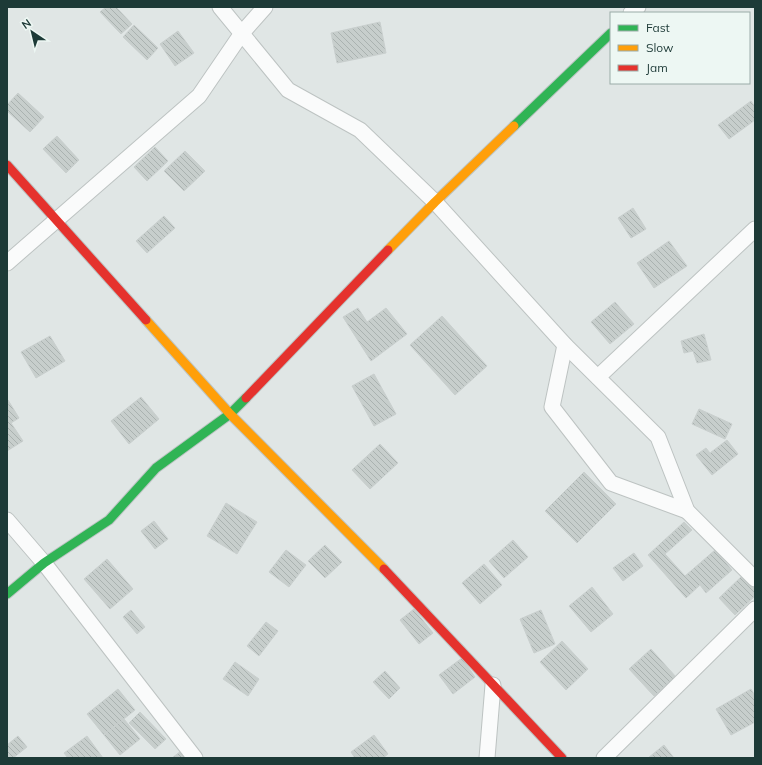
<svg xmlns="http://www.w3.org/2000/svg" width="762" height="765" viewBox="0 0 762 765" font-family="Mulish,sans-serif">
<defs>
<pattern id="building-back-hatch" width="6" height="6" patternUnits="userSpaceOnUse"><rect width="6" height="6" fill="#c7cecc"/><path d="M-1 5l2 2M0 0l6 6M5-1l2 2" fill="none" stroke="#aab2b0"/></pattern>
</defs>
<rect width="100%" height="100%" fill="#e0e6e5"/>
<!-- building -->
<g fill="url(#building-back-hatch)" stroke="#c9cfce">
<path d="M 106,7 L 116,7 L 132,24 L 121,34 L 100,12 Z"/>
<path d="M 380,22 L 386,53 L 337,63 L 331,33 Z"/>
<path d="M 134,25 L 158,48 L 147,60 L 123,37 Z"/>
<path d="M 178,31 L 194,53 L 175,66 L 160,44 Z"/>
<path d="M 18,93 L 44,117 L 30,132 L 7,111 L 7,105 Z"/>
<path d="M 751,101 L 755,107 L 755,120 L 729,139 L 718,125 Z"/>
<path d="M 57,136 L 79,160 L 66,173 L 43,149 Z"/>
<path d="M 155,147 L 168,161 L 147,181 L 134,167 Z"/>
<path d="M 185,151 L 205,171 L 184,191 L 164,171 Z"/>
<path d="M 633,208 L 646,229 L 631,238 L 618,218 Z"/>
<path d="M 164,216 L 175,228 L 147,253 L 136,241 Z"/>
<path d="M 669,241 L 687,266 L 654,288 L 637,263 Z"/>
<path d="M 615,302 L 634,324 L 610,344 L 591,322 Z"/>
<path d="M 358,308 L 367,322 L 386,308 L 407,334 L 371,361 L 343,317 Z"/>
<path d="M 442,316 L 487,366 L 455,395 L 410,345 Z"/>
<path d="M 704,334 L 711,360 L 697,363 L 693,351 L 684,353 L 681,341 Z"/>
<path d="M 50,336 L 65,361 L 36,378 L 21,352 Z"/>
<path d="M 374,374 L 396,414 L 374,426 L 352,386 Z"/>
<path d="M 141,397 L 159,419 L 129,444 L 111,421 Z"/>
<path d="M 8,400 L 19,418 L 11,423 L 23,441 L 7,451 Z"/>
<path d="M 699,409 L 732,424 L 725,439 L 692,424 Z"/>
<path d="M 727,440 L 738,454 L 712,475 L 696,455 L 706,448 L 710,453 Z"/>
<path d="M 380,444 L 398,463 L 370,489 L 352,470 Z"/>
<path d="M 584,472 L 616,504 L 577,543 L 545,511 Z"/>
<path d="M 226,503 L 257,522 L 237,554 L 207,536 Z"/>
<path d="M 154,521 L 168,539 L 155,549 L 141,531 Z"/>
<path d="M 684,522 L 692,530 L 665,554 L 685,576 L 715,550 L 732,570 L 706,593 L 700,585 L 686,598 L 648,555 Z"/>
<path d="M 513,540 L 528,557 L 504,578 L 489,561 Z"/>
<path d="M 325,545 L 342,562 L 325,578 L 308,561 Z"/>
<path d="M 286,550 L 306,565 L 289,587 L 269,572 Z"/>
<path d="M 634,553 L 643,566 L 623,581 L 613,568 Z"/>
<path d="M 107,559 L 133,589 L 110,609 L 84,579 Z"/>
<path d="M 484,564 L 502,585 L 480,604 L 462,583 Z"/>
<path d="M 742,576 L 755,589 L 755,596 L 735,615 L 719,598 Z"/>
<path d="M 592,587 L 613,614 L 591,632 L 569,606 Z"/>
<path d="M 414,609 L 433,633 L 419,644 L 400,620 Z"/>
<path d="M 131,610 L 145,627 L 137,634 L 123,617 Z"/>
<path d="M 541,610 L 555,644 L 534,653 L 520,619 Z"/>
<path d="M 266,622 L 278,631 L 259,656 L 247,646 Z"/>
<path d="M 562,641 L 588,669 L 566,690 L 540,662 Z"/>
<path d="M 651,649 L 676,677 L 654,696 L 629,669 Z"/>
<path d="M 462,658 L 475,677 L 453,694 L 439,675 Z"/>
<path d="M 235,662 L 259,679 L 248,696 L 223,679 Z"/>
<path d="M 385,671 L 400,688 L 389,699 L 373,682 Z"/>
<path d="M 118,689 L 135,710 L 104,735 L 87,714 Z"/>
<path d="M 751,689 L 755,696 L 755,722 L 731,735 L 716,709 Z"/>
<path d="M 140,712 L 166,739 L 155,749 L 129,723 Z"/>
<path d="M 124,719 L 140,739 L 120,755 L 104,735 Z"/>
<path d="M 374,735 L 388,754 L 383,758 L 355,758 L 351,752 Z"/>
<path d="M 18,736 L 27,747 L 13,758 L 7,758 L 7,745 Z"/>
<path d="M 87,736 L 103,758 L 68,758 L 64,753 Z"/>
<path d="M 664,745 L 674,758 L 648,758 Z"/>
<path d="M 181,751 L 187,758 L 172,758 Z"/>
</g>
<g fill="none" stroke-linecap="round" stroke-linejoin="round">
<defs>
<g id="street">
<path d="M 220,7 L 288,90 L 360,130 L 435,202 L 565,345 L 658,437 L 687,511 L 755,579"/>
<path d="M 631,13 L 638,7"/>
<path d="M 7,263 L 199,96 L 242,33 L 265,7"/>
<path d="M 565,345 L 552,407 L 611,483 L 687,511"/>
<path d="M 598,377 L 755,229"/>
<path d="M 7,520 L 44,563 L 195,758"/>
<path d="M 487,758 L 493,685"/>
<path d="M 604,758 L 755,609"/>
</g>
<g id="fast">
<path d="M 514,126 L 611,33"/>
<path d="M 7,594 L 44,563 L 109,520 L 156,468 L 230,414 L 246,398"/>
</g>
<g id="slow">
<path d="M 388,250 L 435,202 L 514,126"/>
<path d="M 146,320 L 230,414 L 384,569"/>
</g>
<g id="jam">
<path d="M 7,165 L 146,320"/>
<path d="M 246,398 L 388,250"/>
<path d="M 384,569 L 562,758"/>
</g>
</defs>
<!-- street casing -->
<use href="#street" stroke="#bdc3c2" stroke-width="17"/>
<!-- fast casing -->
<use href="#fast" stroke="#bcc4c3" stroke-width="11"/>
<!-- slow casing -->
<use href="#slow" stroke="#bcc4c3" stroke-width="11"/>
<!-- jam casing -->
<use href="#jam" stroke="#bcc4c3" stroke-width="11"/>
<!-- street -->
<use href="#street" stroke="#fafbfb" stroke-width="15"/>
<!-- fast -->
<use href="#fast" stroke="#30b455" stroke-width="9"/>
<!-- slow -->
<use href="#slow" stroke="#ff9f0a" stroke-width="9"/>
<!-- jam -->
<use href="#jam" stroke="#e5322d" stroke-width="9"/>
</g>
<!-- border -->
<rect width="762" height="765" fill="none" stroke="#1d3a37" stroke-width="16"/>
<!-- legend -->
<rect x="610" y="12" width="140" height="72" fill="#edf7f3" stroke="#9aaba8"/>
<rect x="618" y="25" width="20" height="6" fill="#30b455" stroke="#9aaba8"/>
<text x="646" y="32" font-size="12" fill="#1d3a37">Fast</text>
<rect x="618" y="45" width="20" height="6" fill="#ff9f0a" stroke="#9aaba8"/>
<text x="646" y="52" font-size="12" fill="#1d3a37">Slow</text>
<rect x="618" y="65" width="20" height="6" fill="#e5322d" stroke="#9aaba8"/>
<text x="646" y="72" font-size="12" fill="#1d3a37">Jam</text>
<!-- north arrow -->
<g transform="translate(32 32) rotate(325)" stroke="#edf7f3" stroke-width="3" paint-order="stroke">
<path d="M0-3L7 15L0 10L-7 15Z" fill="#1d3a37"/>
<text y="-6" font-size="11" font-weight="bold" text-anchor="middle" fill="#1d3a37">N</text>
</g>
</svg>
